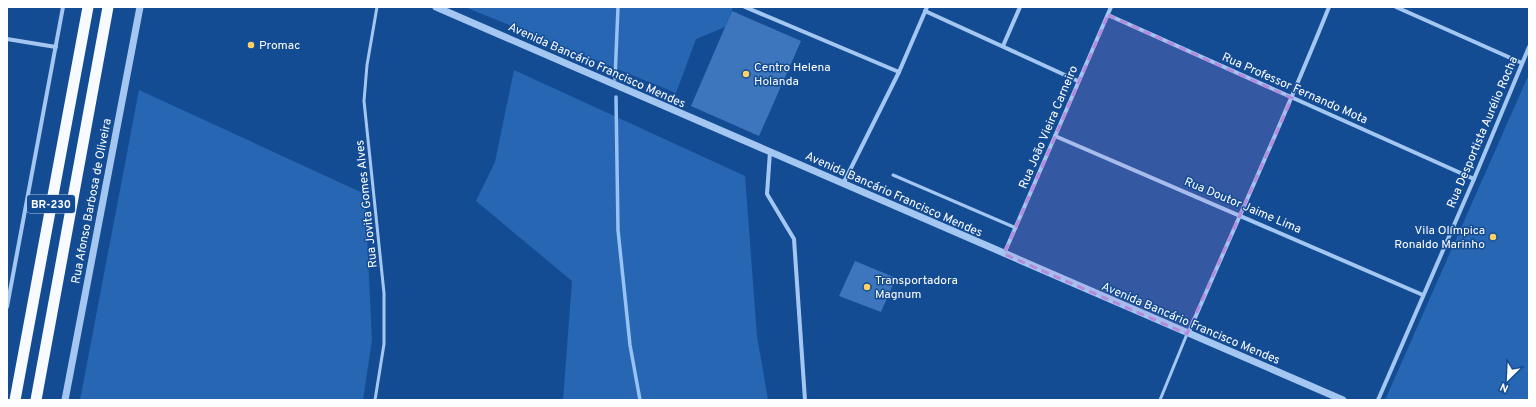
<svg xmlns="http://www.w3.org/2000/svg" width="1536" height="407" viewBox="0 0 1536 407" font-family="Overpass,sans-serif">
<rect width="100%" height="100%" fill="#144c94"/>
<!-- green -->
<g fill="#2666b3">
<path d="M 465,7 L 733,7 L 725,27 L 696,39 L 676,93 Z"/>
<path d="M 514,70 L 745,176 L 757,336 L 768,400 L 563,400 L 572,281 L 476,201 L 495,162 Z"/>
<path d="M 1529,74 L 1529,400 L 1385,400 Z"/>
<path d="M 139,90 L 365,194 L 372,340 L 363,400 L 80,400 Z"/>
</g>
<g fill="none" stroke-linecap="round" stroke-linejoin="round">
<!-- stream -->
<g stroke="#96c2f5" stroke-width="3.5">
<path d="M 615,79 L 618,7"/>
<path d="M 616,97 L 618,230 L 630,345 L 640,400"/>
</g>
</g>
<!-- building -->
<g fill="#3d76bc">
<path d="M 732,11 L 801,41 L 759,136 L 691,106 Z"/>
<path d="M 855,261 L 896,278 L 881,312 L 839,296 Z"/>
</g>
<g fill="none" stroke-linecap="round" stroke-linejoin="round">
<!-- service -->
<g stroke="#a4c7f2" stroke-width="3">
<path d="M 893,175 L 1016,228"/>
<path d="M 375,400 L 384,344 L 384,293 L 364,101 L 367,65 L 377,7"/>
<path d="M 1160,400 L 1187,334"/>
</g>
<!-- minor -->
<g stroke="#a4c7f2" stroke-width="4">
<path d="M 745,7 L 899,72"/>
<path d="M 1396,7 L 1522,63"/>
<path d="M 925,11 L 1078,81"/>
<path d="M 1108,15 L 1474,179"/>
<path d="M 7,39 L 56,47"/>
<path d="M 1003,46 L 1020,7"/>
<path d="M 1055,136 L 1423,295"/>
<path d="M 770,152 L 767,194 L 794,239 L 805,400"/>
<path d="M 843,184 L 899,72 L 927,7"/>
<path d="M 1004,254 L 1111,7"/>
<path d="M 7,307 L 63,7"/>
<path d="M 1188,334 C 1235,225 1285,117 1329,7"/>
<path d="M 1378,400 L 1474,179 L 1529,47"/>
</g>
<!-- tertiary -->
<g stroke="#a4c7f2" stroke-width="7">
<path d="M 436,7 L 1343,400"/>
<path d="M 65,400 L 140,7"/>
</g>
<!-- trunk -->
<g stroke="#f7faff" stroke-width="11">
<path d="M 15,400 L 88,7"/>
<path d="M 36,400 L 108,7"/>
</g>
</g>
<!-- marked area -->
<path fill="#b68bdc" fill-opacity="0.2" stroke="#b68bdc" stroke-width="3" stroke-dasharray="8 5" stroke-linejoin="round" d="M 1108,15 L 1292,98 L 1187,334 L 1004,254 Z"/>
<!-- markers -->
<g fill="#ffd265" stroke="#144c94" stroke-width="1.5">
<circle cx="251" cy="45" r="4"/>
<circle cx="746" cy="74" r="4"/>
<circle cx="1493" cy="237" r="4"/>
<circle cx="867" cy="287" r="4"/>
</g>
<g text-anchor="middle" stroke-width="3" stroke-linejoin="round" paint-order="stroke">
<!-- shield labels -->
<rect fill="#144c94" stroke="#b8c9df" stroke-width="1" x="27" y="195" width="48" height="18" rx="3"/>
<g font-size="11" font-weight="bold" fill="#fff">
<text x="51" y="208">BR-230</text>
</g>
<!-- poi labels -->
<g font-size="12" fill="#fff" stroke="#144c94" text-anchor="start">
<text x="259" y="49">Promac</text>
<text x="754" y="71">Centro Helena<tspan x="754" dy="14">Holanda</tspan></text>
<text x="1485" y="234" text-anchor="end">Vila Olímpica<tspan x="1485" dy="14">Ronaldo Marinho</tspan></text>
<text x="875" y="284">Transportadora<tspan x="875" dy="14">Magnum</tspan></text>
</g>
<!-- street labels -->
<g font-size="12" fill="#fff" stroke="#144c94">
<text transform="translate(597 65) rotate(24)" y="4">Avenida Bancário Francisco Mendes</text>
<text transform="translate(1295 88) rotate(24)" y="4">Rua Professor Fernando Mota</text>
<text transform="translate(1048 127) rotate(-67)" y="4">Rua João Vieira Carneiro</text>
<text transform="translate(1482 132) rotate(-67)" y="4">Rua Desportista Aurélio Rocha</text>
<text transform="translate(894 194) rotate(24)" y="4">Avenida Bancário Francisco Mendes</text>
<text transform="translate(91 201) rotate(-79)" y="4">Rua Afonso Barbosa de Oliveira</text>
<text transform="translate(366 204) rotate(-96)" y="4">Rua Jovita Gomes Alves</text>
<text transform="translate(1243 205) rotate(23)" y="4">Rua Doutor Jaime Lima</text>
<text transform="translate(1191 323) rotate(23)" y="4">Avenida Bancário Francisco Mendes</text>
</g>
</g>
<!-- border -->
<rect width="1536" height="407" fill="none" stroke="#ffffff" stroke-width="16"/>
<!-- north arrow -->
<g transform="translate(1508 379) rotate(204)" stroke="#144c94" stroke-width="3" paint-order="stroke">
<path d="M0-3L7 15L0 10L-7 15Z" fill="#ffffff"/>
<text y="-6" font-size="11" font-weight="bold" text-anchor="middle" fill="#ffffff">N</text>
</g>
</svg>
